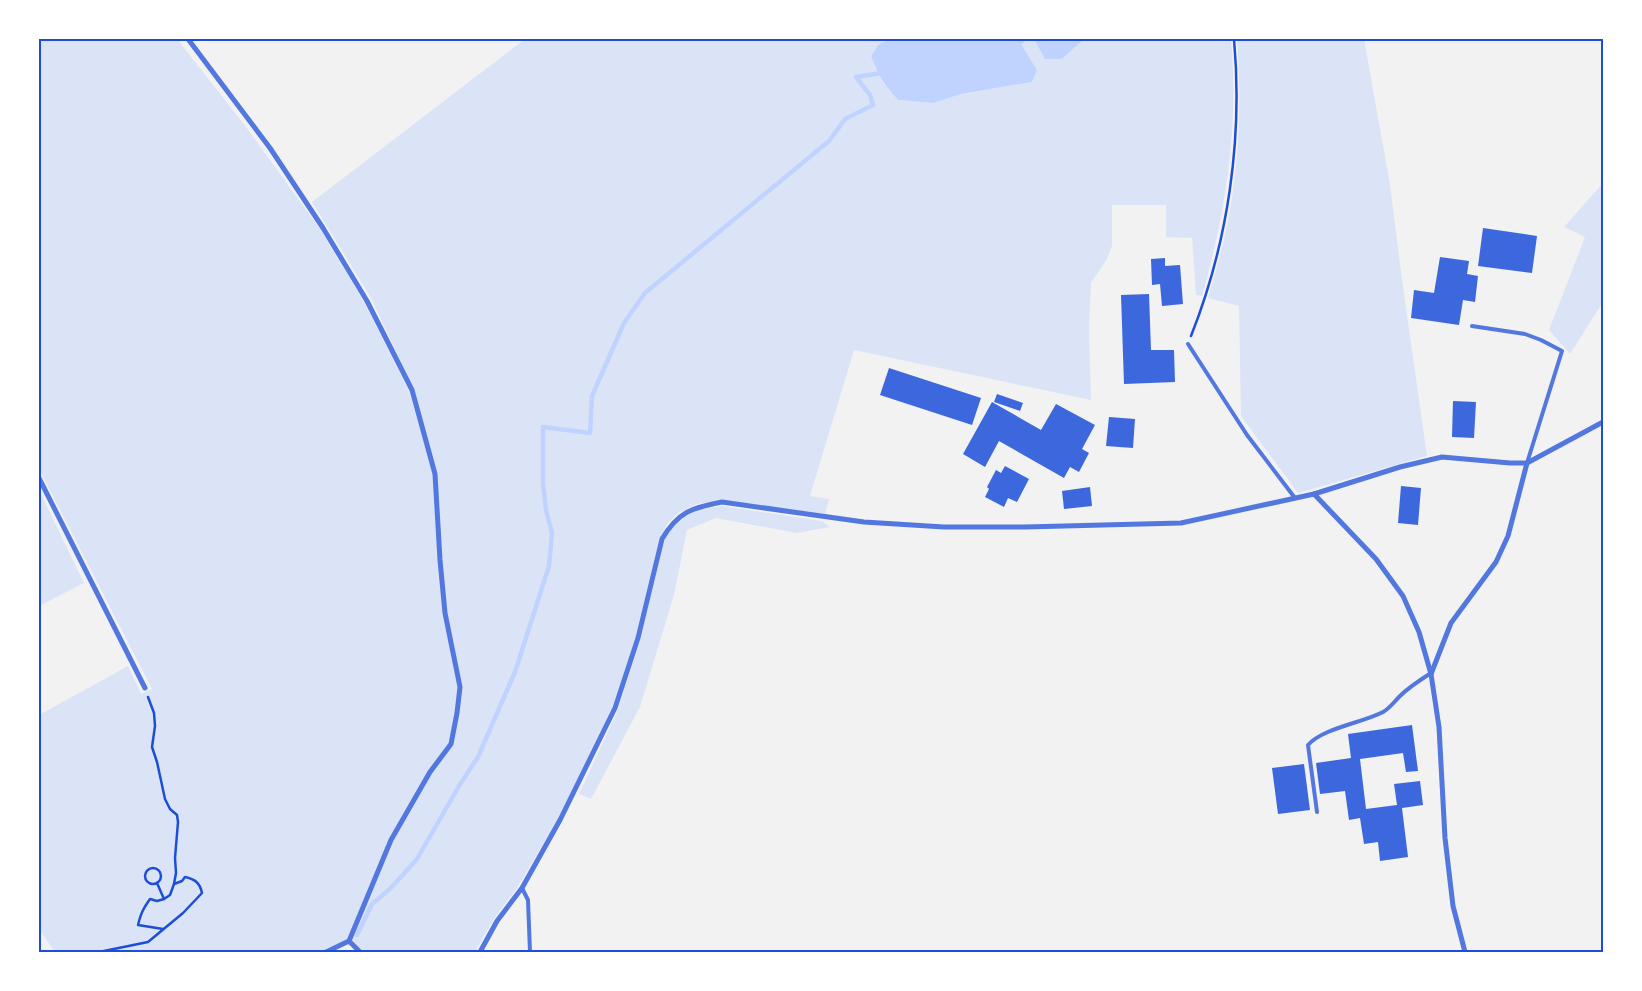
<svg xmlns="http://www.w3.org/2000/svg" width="1642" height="991" viewBox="0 0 1642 991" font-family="Inter,sans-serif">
<rect width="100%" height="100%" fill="#f2f2f2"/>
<!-- green -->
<g fill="#dbe4f7">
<path d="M 39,39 L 177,39 L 246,127 L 320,229 L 364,302 L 409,391 L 433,474 L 438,562 L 458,688 L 455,714 L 449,744 L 389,839 L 348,939 L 327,948 L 323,952 L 55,952 L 39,929 L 39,715 L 128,666 L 141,694 L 152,689 L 39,469 Z"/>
<path d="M 525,39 L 891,39 L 879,44 L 871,56 C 878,76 883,84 898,100 L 934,103 L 961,94 L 1032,82 L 1037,70 L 1018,39 L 1034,39 L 1046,59 L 1062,59 L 1084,39 L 1231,39 C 1239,126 1226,212 1202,296 L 1196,295 L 1192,238 L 1166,237 L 1166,205 L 1112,205 L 1112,246 L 1106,261 L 1091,283 L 1089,329 L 1091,400 L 854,350 L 810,496 L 829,499 L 825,514 L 721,500 L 697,504 L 678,513 L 668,523 L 659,540 L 636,639 L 612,708 L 558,819 L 517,888 L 493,920 L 475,952 L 363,952 L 351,940 L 393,841 L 431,773 L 453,744 L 462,686 L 447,612 L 441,560 L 437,473 L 413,388 L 371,298 L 312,202 Z"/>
<path d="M 1237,39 L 1364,39 L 1390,185 L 1403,287 L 1427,456 L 1298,493 L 1241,416 L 1239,306 L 1208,298 C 1217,267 1226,236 1231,204 C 1240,150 1241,94 1237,39 Z"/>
<path d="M 1603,183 L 1603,302 L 1570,354 L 1549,330 L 1585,237 L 1564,227 Z"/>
<path d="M 39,490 L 84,583 L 39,606 Z"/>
<path d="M 722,506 L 822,521 L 830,527 L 797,533 L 716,518 L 687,530 L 674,595 L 640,707 L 591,799 L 579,794 L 617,712 L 640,641 L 664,541 C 680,513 692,510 722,506 Z"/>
</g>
<!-- water -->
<g fill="#bfd3fe">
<path d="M 891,39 L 1018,39 L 1037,70 L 1032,82 L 961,94 L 934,103 L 898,100 C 884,85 878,75 871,56 L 879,44 Z"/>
<path d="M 1034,39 L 1084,39 L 1062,59 L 1045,59 Z"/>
</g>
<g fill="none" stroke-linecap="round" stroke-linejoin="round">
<!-- stream -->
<g stroke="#bfd3fe" stroke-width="4.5">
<path d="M 1016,46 L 1024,39"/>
<path d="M 357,935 L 372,904 L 390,889 L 417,859 L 459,786 L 478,757 L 515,672 L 549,566 L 552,533 L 546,510 L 543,484 L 543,427 L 590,433 L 592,396 L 624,323 L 645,293 L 829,141 L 845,119 L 873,105 L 870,95 L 856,77 L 882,73"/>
</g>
</g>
<!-- building -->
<g fill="#3d67dc">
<path d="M 1483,228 L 1537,236 L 1532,273 L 1478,266 Z"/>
<path d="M 1440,257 L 1469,261 L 1467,274 L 1478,276 L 1475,302 L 1463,300 L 1459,325 L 1411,318 L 1414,290 L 1434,293 Z"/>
<path d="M 1165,258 L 1165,266 L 1180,265 L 1183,304 L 1162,306 L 1160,284 L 1152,285 L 1151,259 Z"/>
<path d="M 1149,294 L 1151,350 L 1174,350 L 1175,382 L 1124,384 L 1121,295 Z"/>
<path d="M 889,368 L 981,398 L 972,425 L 880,395 Z"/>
<path d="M 997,394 L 1023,403 L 1020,411 L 994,402 Z"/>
<path d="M 1453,401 L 1476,402 L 1474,438 L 1452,437 Z"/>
<path d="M 992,402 L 1041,430 L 1056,404 L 1095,425 L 1082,449 L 1089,453 L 1079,472 L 1070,467 L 1064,478 L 999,441 L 985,467 L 963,454 Z"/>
<path d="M 1109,417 L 1135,419 L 1133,448 L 1106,446 Z"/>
<path d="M 1005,466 L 1029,479 L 1017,502 L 1008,498 L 1004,507 L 985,497 L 989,489 L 987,487 L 996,470 L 1001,473 Z"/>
<path d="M 1401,486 L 1421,488 L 1418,525 L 1398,523 Z"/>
<path d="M 1090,487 L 1092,506 L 1064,509 L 1062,491 Z"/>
<path d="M 1412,725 L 1418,771 L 1406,772 L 1403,753 L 1360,759 L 1366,809 L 1397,805 L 1394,784 L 1420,781 L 1423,805 L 1402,808 L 1408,857 L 1380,861 L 1378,842 L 1364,844 L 1360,818 L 1349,820 L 1345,791 L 1320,794 L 1316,763 L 1351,758 L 1348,734 Z"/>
<path d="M 1304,764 L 1310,810 L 1278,814 L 1272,768 Z"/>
</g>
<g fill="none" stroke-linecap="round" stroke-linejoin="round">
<!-- path -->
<g stroke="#1d4ed8" stroke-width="2.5">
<path d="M 1191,336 C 1228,243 1243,139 1234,39"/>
<path d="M 148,697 L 154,713 L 155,726 L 152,747 L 157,762 L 165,799 L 170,809 L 177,815 L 178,822 L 175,858 L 176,873 L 174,884"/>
<circle cx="153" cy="876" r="8"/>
<path d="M 163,929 L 138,925 C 141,913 143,909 150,899 L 157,901 L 164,899"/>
<path d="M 99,952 L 148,942 L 183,913 L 202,893 C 200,883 195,879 185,877 L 182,881 L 174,884 L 170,895 L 164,899 L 157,883"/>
</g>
<!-- service -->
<g stroke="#5277de" stroke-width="4">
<path d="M 1472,326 L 1525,334 L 1541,340 L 1562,351 L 1527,463"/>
<path d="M 1188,344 L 1247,435 L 1295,498"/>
<path d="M 1317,812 L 1308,745 C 1323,728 1362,723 1383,712 C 1390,708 1394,702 1400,696 C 1409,687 1420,680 1431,673"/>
<path d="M 522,888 L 528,900 L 530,952"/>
</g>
<!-- minor -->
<g stroke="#5277de" stroke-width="5">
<path d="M 188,39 L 270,148 L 323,228 L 367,301 L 412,390 L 435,474 L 440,560 L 445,613 L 460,687 L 457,713 L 451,744 L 430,772 L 391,840 L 349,941"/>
<path d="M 39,478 L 145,688"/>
<path d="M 1314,494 L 1376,559 L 1403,596 L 1419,632 L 1431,674"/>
<path d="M 326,952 L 349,941 L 360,952"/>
<path d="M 480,952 L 497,921 L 522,888 L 560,820 L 615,708 L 638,638 L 662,539 C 678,512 691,508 722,502 L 864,522 L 944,527 L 1025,527 L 1181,523 L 1314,494 L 1400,467 L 1442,457 L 1510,463 L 1527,463 L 1603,422"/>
<path d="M 1465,952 L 1453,906 L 1445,838 L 1439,727 L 1431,674 L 1451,623 L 1496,562 L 1508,536 L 1527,463"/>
</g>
</g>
<!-- border -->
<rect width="1642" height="991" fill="none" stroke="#ffffff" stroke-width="80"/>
<rect x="40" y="40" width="1562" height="911" fill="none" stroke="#1d4ed8" stroke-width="2"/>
</svg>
